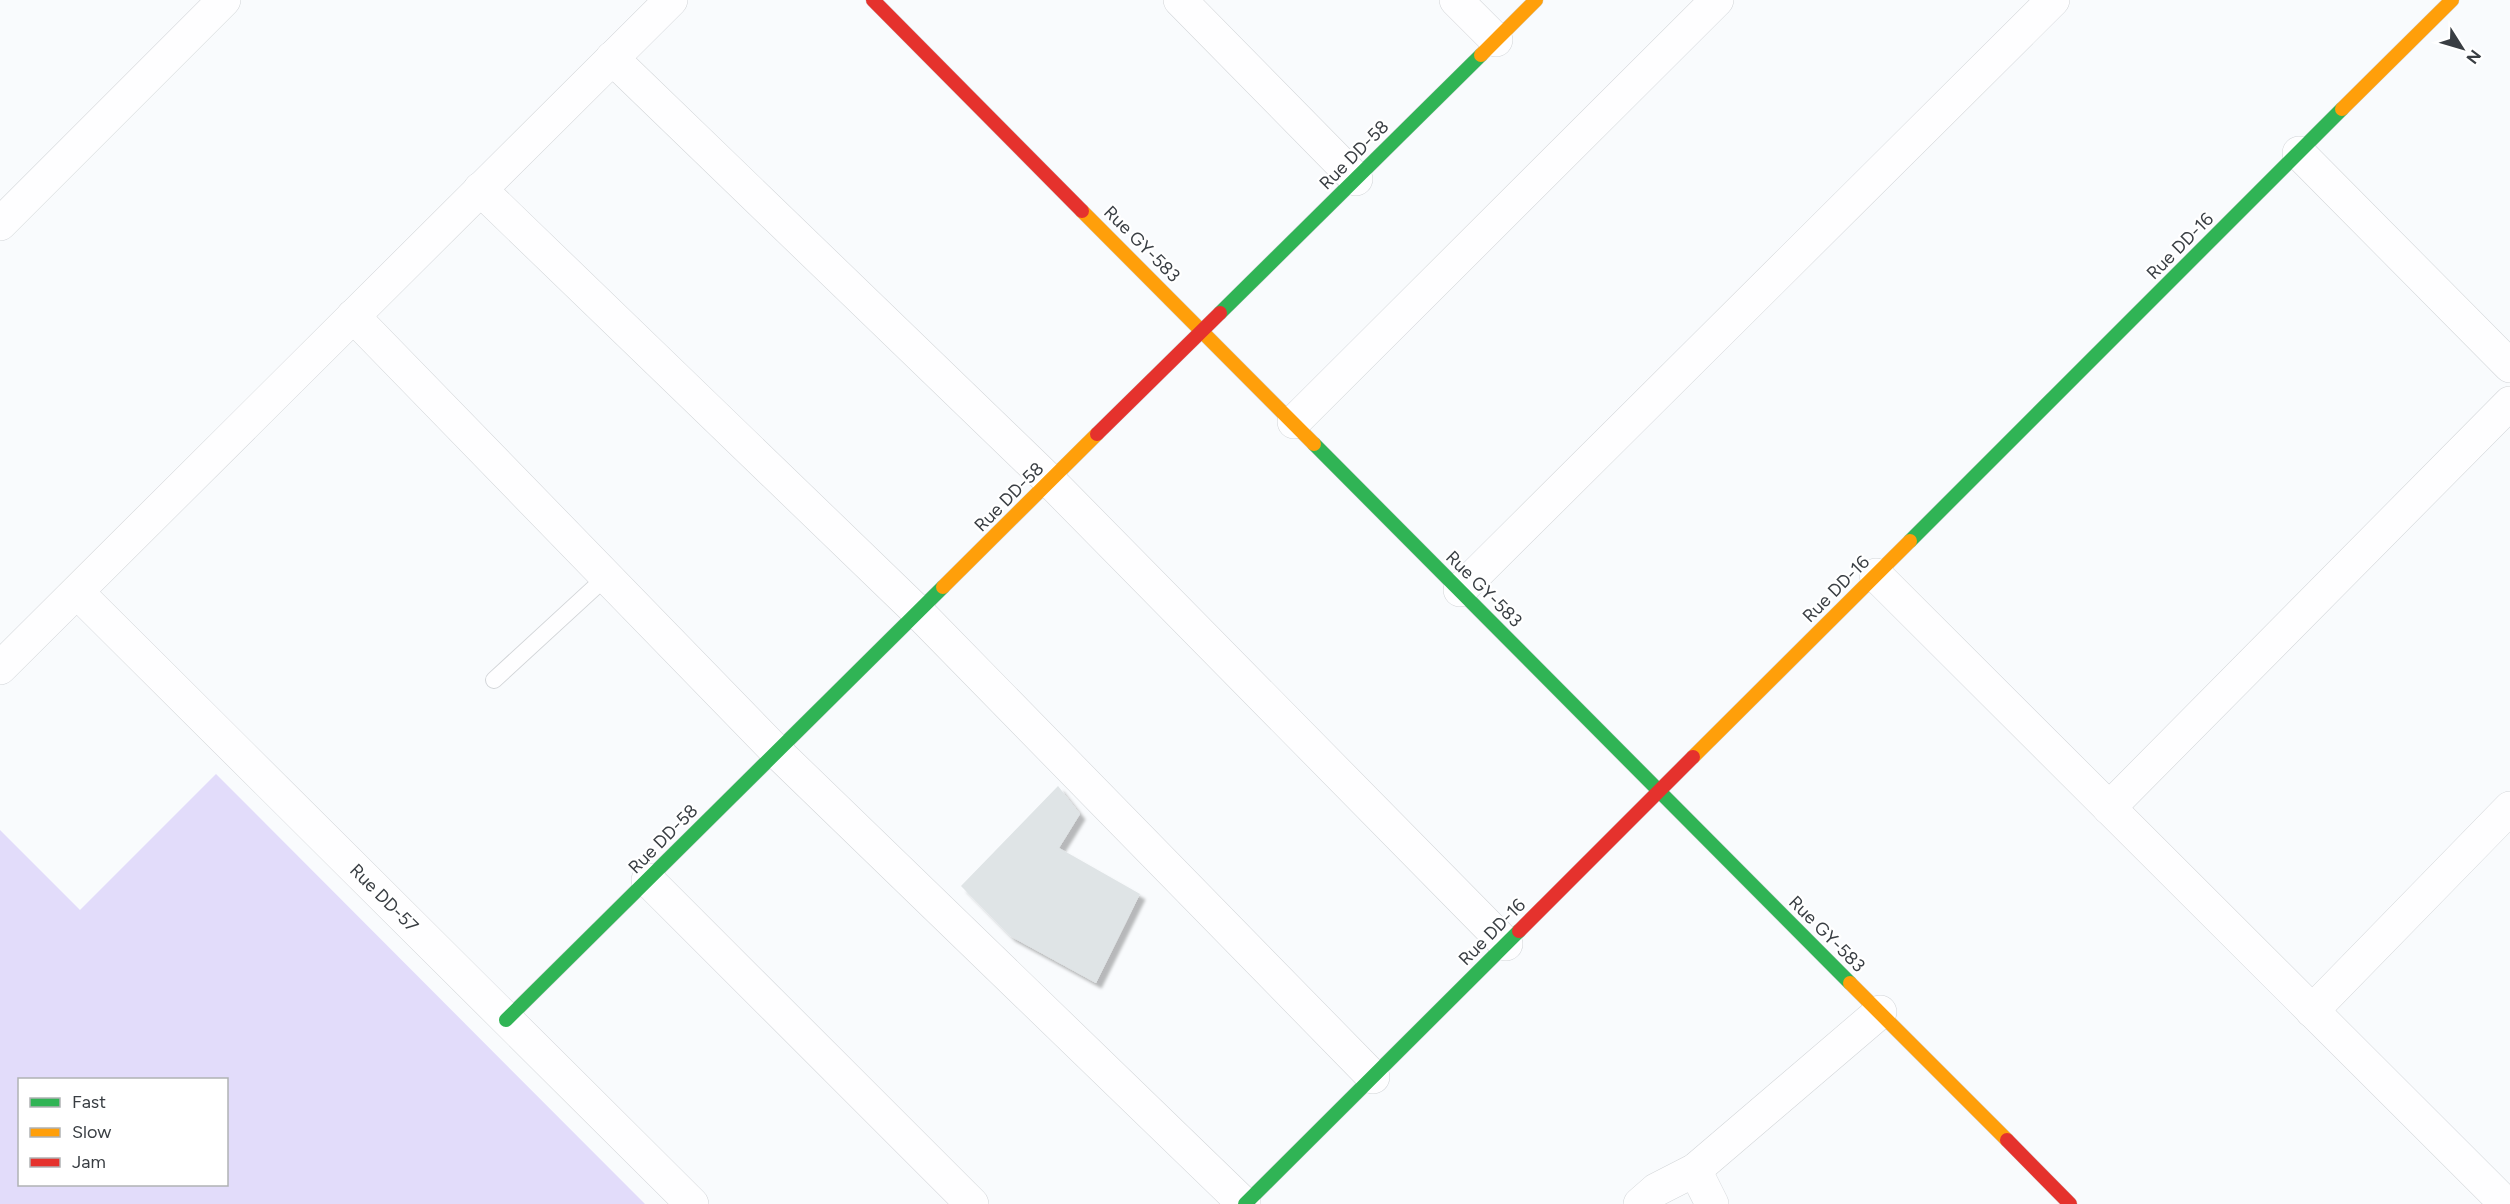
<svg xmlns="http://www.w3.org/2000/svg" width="2510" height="1204" viewBox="0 0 2510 1204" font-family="Figtree,sans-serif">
<defs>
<filter id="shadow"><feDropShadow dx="5.5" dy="5.5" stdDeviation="1.5" flood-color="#0004"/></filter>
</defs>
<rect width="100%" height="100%" fill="#f9fbfd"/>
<!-- green -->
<path fill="#e2dcfa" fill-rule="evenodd" d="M 216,774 L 645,1204 L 0,1204 L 0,830 L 80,910 ZM 20,1080 L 226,1080 L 226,1184 L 20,1184 Z"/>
<!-- building -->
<path fill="#dfe4e6" filter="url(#shadow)" d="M 1058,786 L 1080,814 L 1059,848 L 1140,894 L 1096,983 L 1010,936 L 961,886 Z"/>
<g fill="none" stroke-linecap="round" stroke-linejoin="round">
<defs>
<path id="lane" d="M 494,680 L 606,577"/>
<g id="street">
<path d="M 1180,0 L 1356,179"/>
<path d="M 1456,0 L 1496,40"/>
<path d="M 612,58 L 1050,481 L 1506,944"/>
<path d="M 2299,153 L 2510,366"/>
<path d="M 480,189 L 918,612 L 1373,1077"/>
<path d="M 0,224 L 224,0"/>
<path d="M 353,316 L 777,752 L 1244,1204"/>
<path d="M 1294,422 L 1717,0"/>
<path d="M 1876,575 L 2506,1204"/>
<path d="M 1460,590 L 2053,0"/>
<path d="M 77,592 L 692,1204"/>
<path d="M 0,668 L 671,0"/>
<path d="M 2109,808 L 2510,403"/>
<path d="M 648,880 L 972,1204"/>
<path d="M 2312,1011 L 2510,808"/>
<path d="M 1695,1170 L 1712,1204"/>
<path d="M 1640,1204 L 1656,1190 L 1695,1170 L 1880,1012"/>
</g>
<g id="fast">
<path d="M 1220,313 L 1481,55"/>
<path d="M 1314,444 L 1850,983"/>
<path d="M 1910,541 L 2342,109"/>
<path d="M 506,1020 L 943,587"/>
<path d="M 1245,1204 L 1519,931"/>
</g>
<g id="slow">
<path d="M 1481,55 L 1536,0"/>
<path d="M 2342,109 L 2452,0"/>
<path d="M 1082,211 L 1314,444"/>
<path d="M 943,587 L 1097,434"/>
<path d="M 1693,757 L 1910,541"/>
<path d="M 1850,983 L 2007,1140"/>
</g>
<g id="jam">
<path d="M 873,0 L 1082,211"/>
<path d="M 1097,434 L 1220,313"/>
<path d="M 1519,931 L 1693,757"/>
<path d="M 2007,1140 L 2070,1204"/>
</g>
</defs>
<!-- lane casing -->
<use href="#lane" stroke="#d2d5d8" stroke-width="18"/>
<!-- street casing -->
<use href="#street" stroke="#d2d5d8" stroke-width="34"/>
<!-- fast casing -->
<use href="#fast" stroke="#d2d5d8" stroke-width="15"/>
<!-- slow casing -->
<use href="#slow" stroke="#d2d5d8" stroke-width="15"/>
<!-- jam casing -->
<use href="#jam" stroke="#d2d5d8" stroke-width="15"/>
<!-- lane -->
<use href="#lane" stroke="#fefeff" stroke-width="16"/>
<!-- street -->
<use href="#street" stroke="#fefeff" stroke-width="33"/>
<!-- fast -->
<use href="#fast" stroke="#30b455" stroke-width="14"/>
<!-- slow -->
<use href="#slow" stroke="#ff9f0a" stroke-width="14"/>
<!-- jam -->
<use href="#jam" stroke="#e5322d" stroke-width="14"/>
</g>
<g text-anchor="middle" stroke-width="4.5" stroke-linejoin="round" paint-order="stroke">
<!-- street labels -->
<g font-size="18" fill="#393e43" stroke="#fff">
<text transform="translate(1354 155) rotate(-45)" y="6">Rue DD-58</text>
<text transform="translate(1142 244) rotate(45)" y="6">Rue GY-583</text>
<text transform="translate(2180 246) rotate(-45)" y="6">Rue DD-16</text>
<text transform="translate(1009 497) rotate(-45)" y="6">Rue DD-58</text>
<text transform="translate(1484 589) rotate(45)" y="6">Rue GY-583</text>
<text transform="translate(1836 589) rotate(-45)" y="6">Rue DD-16</text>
<text transform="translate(663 839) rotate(-45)" y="6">Rue DD-58</text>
<text transform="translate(384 898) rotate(45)" y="6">Rue DD-57</text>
<text transform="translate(1492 932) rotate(-45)" y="6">Rue DD-16</text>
<text transform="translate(1827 934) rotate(45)" y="6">Rue GY-583</text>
</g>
</g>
<!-- legend -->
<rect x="18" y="1078" width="210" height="108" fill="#ffffff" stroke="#b0b2b4" stroke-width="1.5"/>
<rect x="30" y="1098" width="30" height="9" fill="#30b455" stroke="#b0b2b4" stroke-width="1.5"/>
<text x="72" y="1108" font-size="18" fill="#393e43">Fast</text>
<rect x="30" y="1128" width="30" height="9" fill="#ff9f0a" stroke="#b0b2b4" stroke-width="1.5"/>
<text x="72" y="1138" font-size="18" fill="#393e43">Slow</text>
<rect x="30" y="1158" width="30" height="9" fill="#e5322d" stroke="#b0b2b4" stroke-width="1.5"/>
<text x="72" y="1168" font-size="18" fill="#393e43">Jam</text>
<!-- north arrow -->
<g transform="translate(2462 48) rotate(127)" stroke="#ffffff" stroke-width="4.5" paint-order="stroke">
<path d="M0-4.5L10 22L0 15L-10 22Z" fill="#393e43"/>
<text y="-9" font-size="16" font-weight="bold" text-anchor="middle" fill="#393e43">N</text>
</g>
</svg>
